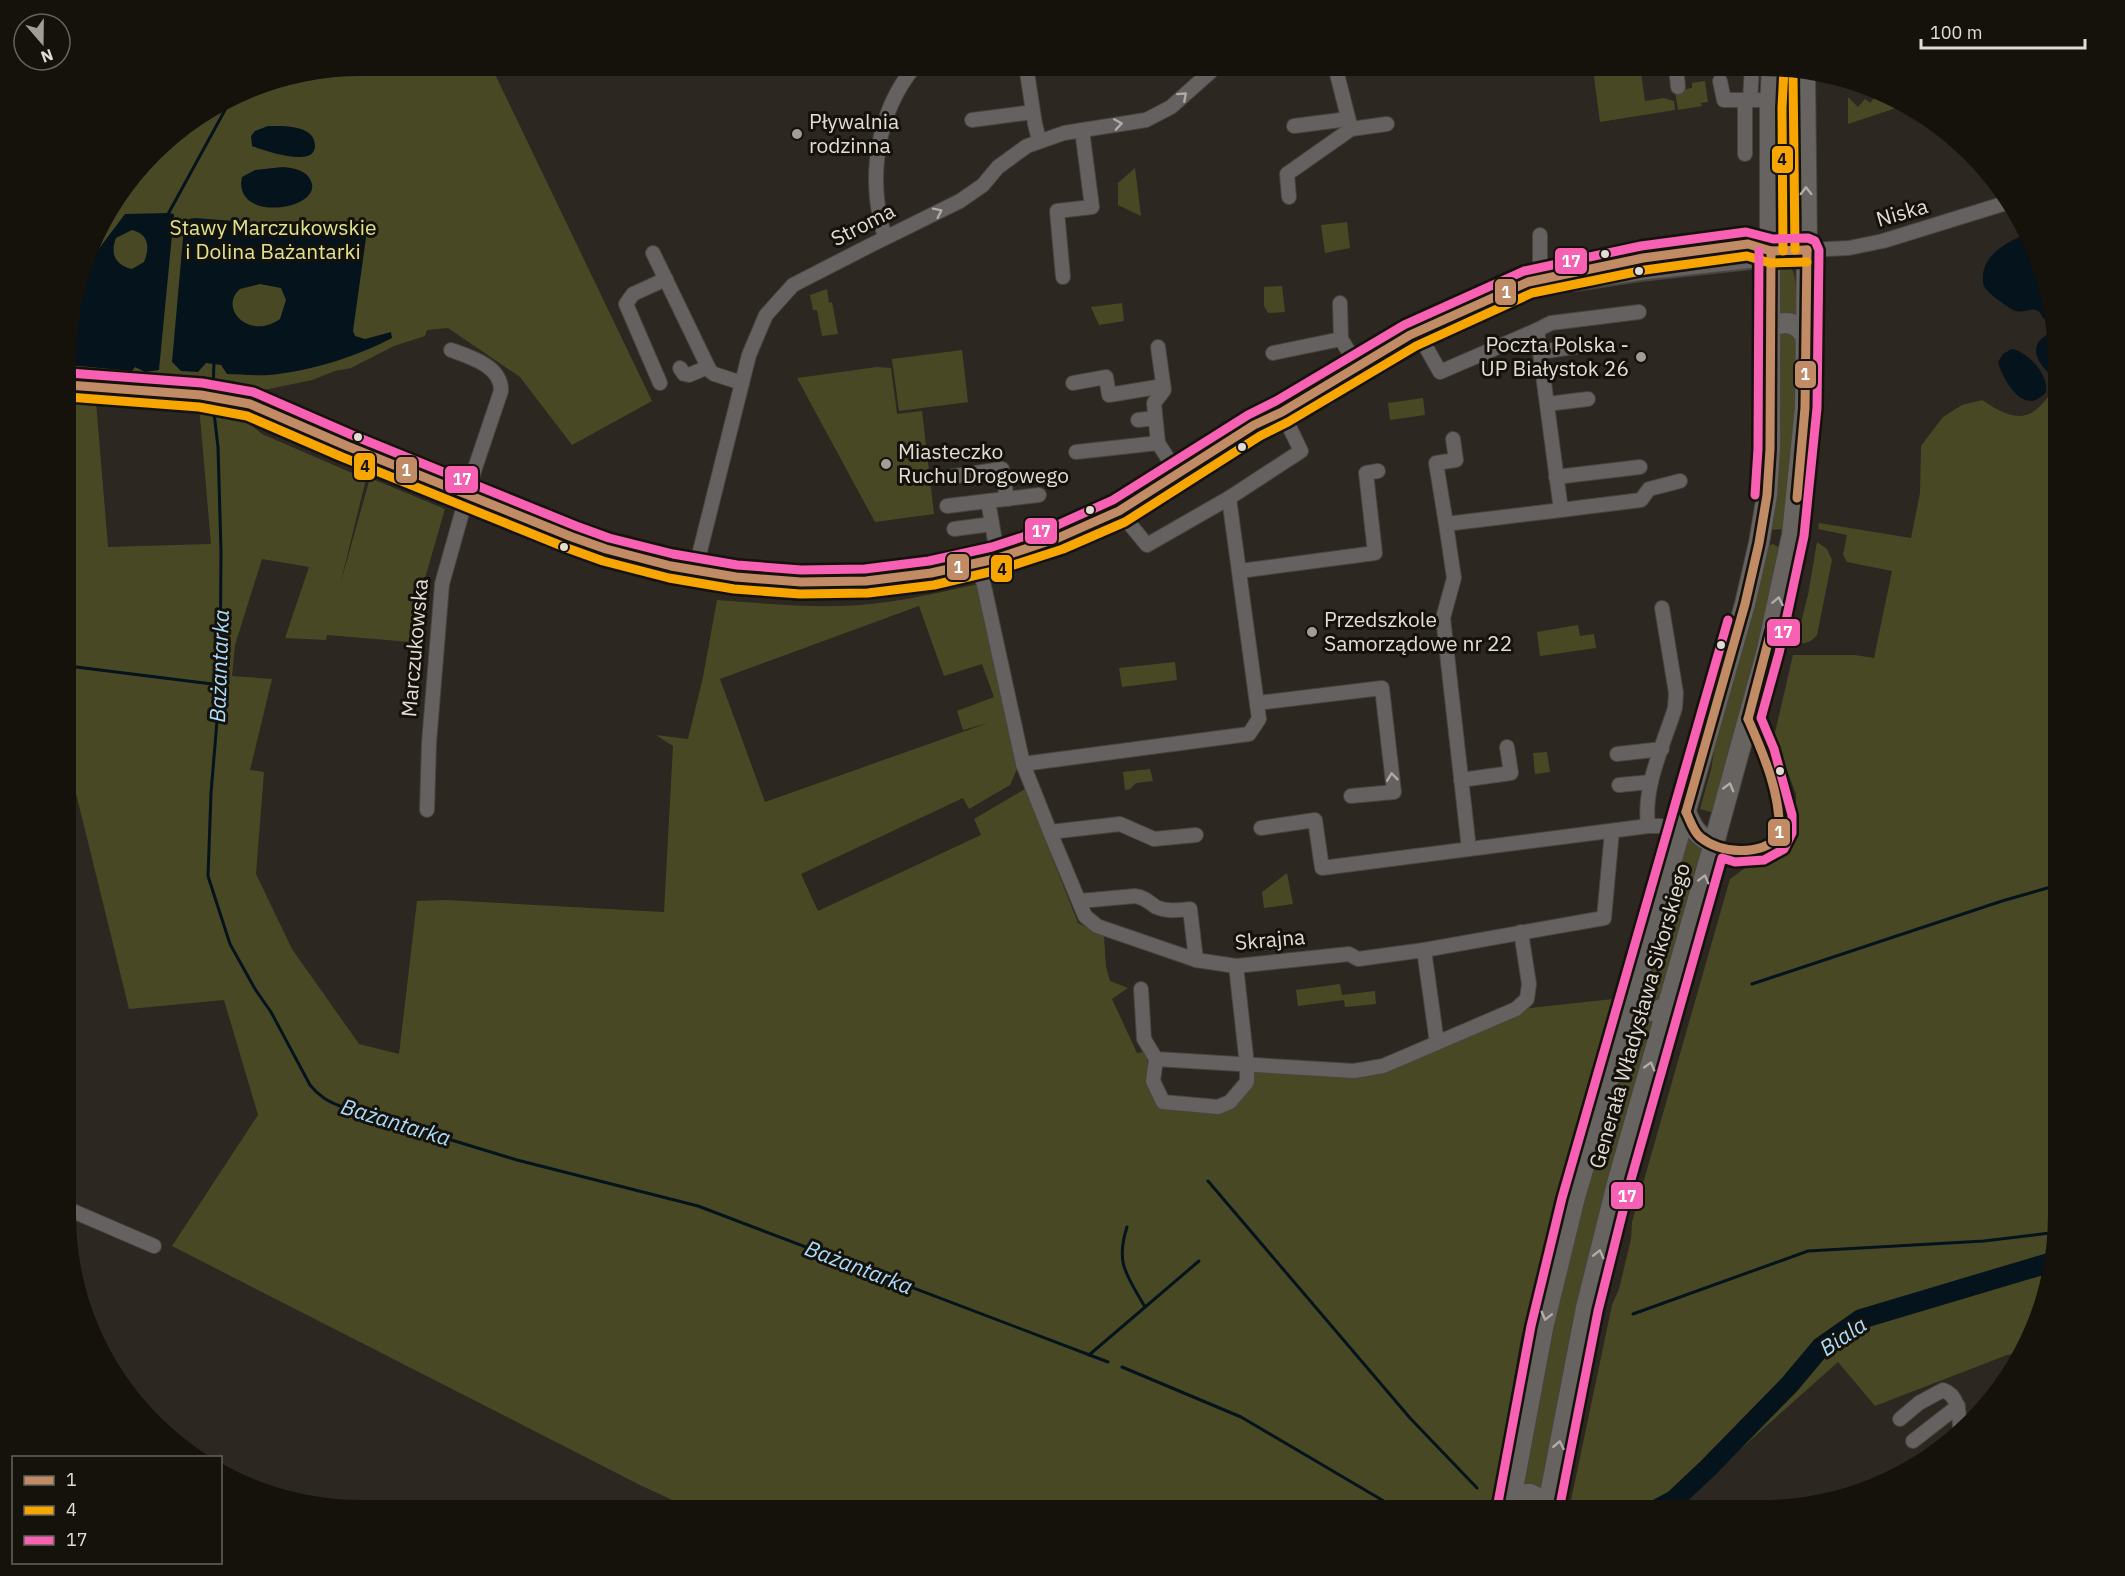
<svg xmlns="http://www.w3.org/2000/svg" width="2125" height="1576" viewBox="0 0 2125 1576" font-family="'IBM Plex Sans',sans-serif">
<rect width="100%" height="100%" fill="#2c2720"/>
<!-- green -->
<g fill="#484924" fill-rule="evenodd">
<path d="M 361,66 L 491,66 L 652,401 L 572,445 L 520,377 L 448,328 L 427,330 L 425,336 L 394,346 L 351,368 L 335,371 L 312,380 L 264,390 L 232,381 L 187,377 L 173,380 L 165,375 L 149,374 L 134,378 L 68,373 L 68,323 L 97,230 L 166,139 L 248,88 Z"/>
<path d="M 1591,67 L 1636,67 L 1637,71 L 1641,73 L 1645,101 L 1664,98 L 1674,101 L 1675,110 L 1600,122 L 1593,69 Z"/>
<path d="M 1780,67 L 1797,70 L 1800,220 L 1783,221 Z"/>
<path d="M 1705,81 L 1708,102 L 1701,103 L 1702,106 L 1678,110 L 1675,91 L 1692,88 L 1692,83 Z"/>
<path d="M 1848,97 L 1858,107 L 1865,99 L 1870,103 L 1874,98 C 1885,103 1895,99 1905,105 L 1848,124 Z"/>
<path d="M 1135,168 L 1141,216 L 1118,205 L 1118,183 Z"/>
<path d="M 1347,222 L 1350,248 L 1325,253 L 1321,225 Z"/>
<path d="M 1788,263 C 1799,273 1796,306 1796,321 L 1778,320 L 1778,278 L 1782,266 Z"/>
<path d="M 1282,286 L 1285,312 L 1268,313 L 1264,306 L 1264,287 Z"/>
<path d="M 827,289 L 829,303 L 832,302 L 838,334 L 822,336 L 817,310 L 813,310 L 810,295 Z"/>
<path d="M 1122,303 L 1124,321 L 1099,325 L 1091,307 Z"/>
<path d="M 1780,330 L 1796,334 L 1795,419 L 1786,529 L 1768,530 L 1778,335 Z"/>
<path d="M 962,350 L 968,402 L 899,411 L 892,359 Z"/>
<path d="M 877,367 L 891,368 L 897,414 L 922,411 L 934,514 L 875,522 L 797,378 Z"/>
<path d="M 2058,389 L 2058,1234 L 2037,1328 L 2023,1352 L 2007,1355 L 1875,1406 L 1838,1362 L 1672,1510 L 1569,1510 L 1612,1305 L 1619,1289 L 1631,1239 L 1632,1222 L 1730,879 L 1749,865 L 1780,851 L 1796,819 L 1796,794 L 1774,737 L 1793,655 L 1855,655 L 1874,658 L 1892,571 L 1847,562 L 1843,555 L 1847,535 L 1818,529 L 1819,523 L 1911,538 L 1920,493 L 1921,446 L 1943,417 L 1962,405 L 1982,400 C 1999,411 2020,425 2038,408 C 2045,402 2050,393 2058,389 Z"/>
<path d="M 1423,398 L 1425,415 L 1390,420 L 1388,403 Z"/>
<path d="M 68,401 L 96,402 L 108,547 L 211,544 L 199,405 L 231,409 L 262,434 L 366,479 L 340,585 L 370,478 L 445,509 L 421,592 L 421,612 L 410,642 L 327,635 L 326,640 L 285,638 L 309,567 L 262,559 L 235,645 L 232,676 L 272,679 L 250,770 L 264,772 L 256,874 L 292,949 L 359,1044 L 399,1054 L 417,901 L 446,900 L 664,912 L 673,746 L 656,735 L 688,739 L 703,677 L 717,600 C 758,603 800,607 841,606 C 887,605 933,594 978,584 L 1018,767 L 1010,785 L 969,809 L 963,798 L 801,874 L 818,911 L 981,835 L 974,819 L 1025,789 L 1078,923 L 1104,936 L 1106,967 L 1110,981 L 1128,988 L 1112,999 L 1137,1053 L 1143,1052 L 1147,1057 L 1148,1081 L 1160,1107 L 1228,1109 L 1249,1089 L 1256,1071 L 1384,1071 L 1530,1008 L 1613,999 L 1562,1175 L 1521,1338 L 1496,1485 L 1493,1510 L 694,1510 L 640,1485 L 172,1246 L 258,1115 L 224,1000 L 129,1009 L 74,785 L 68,718 ZM 919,606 L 944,676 L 982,664 L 994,697 L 957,711 L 963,730 L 988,723 L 765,802 L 720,679 Z"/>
<path d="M 1817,542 L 1827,549 L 1832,560 L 1817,635 C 1811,642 1805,645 1796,642 L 1808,595 Z"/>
<path d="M 1773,544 L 1780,548 L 1771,597 L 1715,813 L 1700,809 L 1711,770 L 1717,735 L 1768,546 Z"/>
<path d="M 1578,625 L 1580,636 L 1594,634 L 1596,648 L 1540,656 L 1537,632 Z"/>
<path d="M 1175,662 L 1177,680 L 1122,687 L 1119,668 Z"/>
<path d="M 1547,752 L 1550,772 L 1535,774 L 1533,753 Z"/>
<path d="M 1150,769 L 1153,781 L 1136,783 L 1130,789 L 1125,790 L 1123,772 Z"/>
<path d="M 1689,828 L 1706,845 L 1662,1001 L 1649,1005 L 1644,997 L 1651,975 L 1655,942 Z"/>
<path d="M 1287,873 L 1293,904 L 1264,908 L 1262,892 Z"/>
<path d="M 1340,984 L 1342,995 L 1375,991 L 1376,1004 L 1345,1007 L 1344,1000 L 1298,1006 L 1296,990 Z"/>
<path d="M 1634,1009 L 1656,1018 L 1543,1495 L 1519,1491 L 1549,1333 Z"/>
</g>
<!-- water -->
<g fill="#05131c" fill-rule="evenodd">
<path d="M 268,126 C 282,126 315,124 315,146 C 315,151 312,155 307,156 C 293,160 265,151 252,146 L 251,136 L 255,131 Z"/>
<path d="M 283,167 C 294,168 306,170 311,181 C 324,210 232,224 242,177 L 255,170 Z"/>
<path d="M 169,213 L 174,214 L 159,370 L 145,372 L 135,367 L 132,371 L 68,365 L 68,323 L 86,266 L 125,214 ZM 132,230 C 149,234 150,248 144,262 L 132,269 C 115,265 110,254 116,238 Z"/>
<path d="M 195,218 L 363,231 L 366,238 L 353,331 L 355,336 L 365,339 L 391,332 L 392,338 C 355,357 311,371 269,375 C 255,376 241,374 227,374 L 221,365 L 206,363 L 198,372 L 181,371 L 172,362 L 184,227 L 189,219 ZM 260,284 L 281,288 L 286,300 L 280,319 C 249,341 218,308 240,289 Z"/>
<path d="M 2029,233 L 2053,322 L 2043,318 C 2036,302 2028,314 2016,311 C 2010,309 1989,294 1986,289 C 1982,284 1983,281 1983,275 C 1985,253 2010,240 2029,233 Z"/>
<path d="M 2049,334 L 2056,334 L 2058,342 L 2058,379 C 2040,370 2024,345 2049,334 Z"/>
<path d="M 2012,349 C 2028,352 2049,375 2046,392 C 2025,417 2004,383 1998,362 L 2003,354 Z"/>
</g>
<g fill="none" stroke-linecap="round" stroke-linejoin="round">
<!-- stream -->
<g stroke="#05131c" stroke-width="3">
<path d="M 167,216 L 231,99"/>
<path d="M 213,391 L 214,362"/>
<path d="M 213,404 L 218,447 L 221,551 L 220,685 L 211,793 L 208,876 L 230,944 L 255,989 L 271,1012 L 310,1085 C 319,1096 327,1101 340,1106 L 517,1160 L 698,1206 L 1108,1362"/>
<path d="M 68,666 L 220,685"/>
<path d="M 1752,984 L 2002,901 L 2058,885"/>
<path d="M 1208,1181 L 1410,1418 L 1477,1488"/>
<path d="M 1127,1227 C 1115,1264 1127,1275 1145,1307"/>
<path d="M 1633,1314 L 1808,1251 L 1984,1241 L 2058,1232"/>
<path d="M 1089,1355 L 1199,1261"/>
<path d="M 1122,1367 L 1241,1417 L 1399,1510"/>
</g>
<!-- river -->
<path stroke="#05131c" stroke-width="20" d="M 1655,1510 L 1674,1500 L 1708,1468 L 1790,1384 L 1821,1347 L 1861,1319 L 2052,1262"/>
<defs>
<g id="minor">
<path d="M 1026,66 L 1035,124 L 1039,140"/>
<path d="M 1676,67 L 1678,87"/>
<path d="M 1720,81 L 1724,100 L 1770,100"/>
<path d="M 1745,101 L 1745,154"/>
<path d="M 1750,101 L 1752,67"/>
<path d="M 972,120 L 1033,112"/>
<path d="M 1294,126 L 1348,119"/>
<path d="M 1351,129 L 1387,124"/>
<path d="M 1289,197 L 1287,174 L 1351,129 L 1335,66"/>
<path d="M 1540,235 L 1540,260 L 1547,287"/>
<path d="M 885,237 C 867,180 876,113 915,66"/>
<path d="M 1807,250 L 1849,248 L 1883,241 L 2006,203"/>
<path d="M 653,253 L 710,371 L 714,374 L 742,383"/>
<path d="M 1063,277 L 1057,211 L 1092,207 L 1082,130"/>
<path d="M 1340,303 L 1341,339 L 1358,367"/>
<path d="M 1537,330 L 1551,323 L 1639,312"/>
<path d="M 1417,331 L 1440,372 L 1537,330 L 1561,510 L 1446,524 L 1454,578 L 1443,618 L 1469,849"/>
<path d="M 1158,347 L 1164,390 L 1154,403 L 1158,443 L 1178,474"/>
<path d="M 1540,352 L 1581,346"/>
<path d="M 1273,353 L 1341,339"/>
<path d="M 680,368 L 684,374 L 689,375 L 708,367"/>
<path d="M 660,383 L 626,304 L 633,294 L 666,279"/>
<path d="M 1073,383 L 1106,377 L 1109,395 L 1163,386"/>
<path d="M 1547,404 L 1588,399"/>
<path d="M 1138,420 L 1155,418"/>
<path d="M 1076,452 L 1158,443"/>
<path d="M 949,477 L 1002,469 L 1007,499"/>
<path d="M 1556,477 L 1640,467"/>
<path d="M 947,506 L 988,501"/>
<path d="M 1561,510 L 1641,500 L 1649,489 L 1680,481"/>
<path d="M 1119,511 L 1147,545 L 1229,498"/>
<path d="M 1446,524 L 1436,463 L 1456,460 L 1453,439"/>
<path d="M 954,529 L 992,524"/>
<path d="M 998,558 L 988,501 L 1039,495"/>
<path d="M 979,563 L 1023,764 L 1050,832 L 1085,916 L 1097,926 L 1196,960 L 1236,966 L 1349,954 L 1358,959 L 1424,950 L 1604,918 L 1612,831"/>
<path d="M 695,571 L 749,355 L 766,315 L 793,285 L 869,246 L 960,201 L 983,185 L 998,167 L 1027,146 L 1064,133 L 1146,120 L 1171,107 L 1217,66"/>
<path d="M 1240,571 L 1375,553 L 1366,473 L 1378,471"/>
<path d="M 1257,703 L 1382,688 L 1394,792 L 1351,796"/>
<path d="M 1617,754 L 1662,749"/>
<path d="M 1023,764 L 1249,734 L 1259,719 L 1229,498 L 1301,451 L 1282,412"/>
<path d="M 1461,780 L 1511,773 L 1507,747"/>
<path d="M 1619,785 L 1651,782"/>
<path d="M 427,810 L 429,743 L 442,584 L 472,477 L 501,391 C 502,366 470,357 451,350"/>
<path d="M 1648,826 C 1643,786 1663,746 1675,708 L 1676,693 L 1662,608"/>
<path d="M 1261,828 L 1315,820 L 1322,868 L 1648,826 L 1660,826 L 1681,832"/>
<path d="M 1050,832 L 1120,824 L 1154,839 L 1196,835"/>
<path d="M 1080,901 L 1135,896 C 1144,897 1149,902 1156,907 C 1167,912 1179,910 1190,909 L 1196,960"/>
<path d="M 1424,950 L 1437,1043"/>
<path d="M 1141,989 L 1144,1039 L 1156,1059 L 1354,1071 L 1383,1066 L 1516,1009 L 1527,999 L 1529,984 L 1521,932"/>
<path d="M 1156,1059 L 1153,1081 L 1163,1102 L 1218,1107 L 1230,1102 L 1247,1082 L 1247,1065 L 1236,966"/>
<path d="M 68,1209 L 154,1246"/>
<path d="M 1900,1419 L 1919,1403 L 1943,1390 C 1958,1395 1959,1412 1960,1426"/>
<path d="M 1913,1441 L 1958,1406"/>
</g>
<g id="tertiary">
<path d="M 1574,282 L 1640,272 L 1750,260 L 1771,251"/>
<path d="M 68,385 L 201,395 L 250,404 C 283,416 314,432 347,446 C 388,463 430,477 470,495 C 515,513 560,534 606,549 C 777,603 958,592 1119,511 L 1254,425 L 1282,412 L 1410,335 L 1528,282 L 1643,258 L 1748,244 L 1771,251 L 1807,250"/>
</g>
<g id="secondary">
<path d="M 1771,327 C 1786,319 1799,323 1806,338"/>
<path d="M 1686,812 C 1692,827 1698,838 1714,843"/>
<path d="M 1633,996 C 1639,1012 1655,1016 1668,1005"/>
<path d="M 1512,1495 L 1530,1494 L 1548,1503"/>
<path d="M 1509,1510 L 1543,1328 L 1574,1201 L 1745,604 L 1759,543 L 1767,495 L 1770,449 L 1770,108 L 1772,67"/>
<path d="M 1547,1510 L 1586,1308 L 1618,1180 L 1714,843 L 1767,650 L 1792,535 L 1805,408 L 1807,250 L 1805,72"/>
</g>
</defs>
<!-- minor casing -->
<use href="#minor" stroke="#48443e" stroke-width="16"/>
<!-- tertiary casing -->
<use href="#tertiary" stroke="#48443e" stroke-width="20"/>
<!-- secondary casing -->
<use href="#secondary" stroke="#48443e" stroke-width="22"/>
<!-- minor -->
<use href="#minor" stroke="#646160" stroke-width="14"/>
<!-- tertiary -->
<use href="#tertiary" stroke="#646160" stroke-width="16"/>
<!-- secondary -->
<use href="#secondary" stroke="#676361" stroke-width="20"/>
<defs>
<g id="bus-1">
<path d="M 68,385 L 201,395 L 250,404 L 347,446 L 572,537 L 606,549 L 671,566 L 736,577 L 801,582 L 866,581 L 931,573 L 995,559 L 1058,538 L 1119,511 L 1254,425 L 1282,412 L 1410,335 L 1528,282 L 1643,258 L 1748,244 L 1771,251 L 1807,250"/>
<path d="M 1797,498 L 1805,408 L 1807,250"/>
<path d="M 1748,719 L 1771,631"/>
<path d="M 1686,812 L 1745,604 L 1759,543 L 1767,495 L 1770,449 L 1771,251"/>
<path d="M 1686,812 C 1690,820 1693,831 1700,837 C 1721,854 1759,856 1779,837 C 1782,797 1764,755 1748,719"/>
</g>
<g id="bus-2">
<path d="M 1793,72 L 1795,250"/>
<path d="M 1783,251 L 1782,108 L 1784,68"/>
<path d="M 68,397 L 199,407 L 247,416 L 342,457 L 567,548 L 603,561 L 669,578 L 734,589 L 800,594 L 868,593 L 934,585 L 998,570 L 1063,549 L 1125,522 L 1260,436 L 1288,422 L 1416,346 L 1532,293 L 1645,270 L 1747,256 L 1770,263 L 1807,262"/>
</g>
<g id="bus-3">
<path d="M 69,373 L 202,383 L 253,392 L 352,435 L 576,526 L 609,538 L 673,554 L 737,565 L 801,570 L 865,569 L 929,561 L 992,547 L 1053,527 L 1113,500 L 1248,415 L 1276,401 L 1404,325 L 1524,271 L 1641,246 L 1746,232 L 1773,239 L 1808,238 L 1815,241 L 1819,250 L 1817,408 L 1804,536 L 1779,653 L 1761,718 L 1774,749 L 1792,815 L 1792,833 L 1784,849 L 1764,860 L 1735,862 L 1722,858 L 1630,1183 L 1598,1311 L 1559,1510"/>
<path d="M 1755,495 L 1758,449 L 1759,251"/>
<path d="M 1497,1508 L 1531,1326 L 1562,1198 L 1728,620"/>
</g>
</defs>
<!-- bus-1 casing -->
<use href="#bus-1" stroke="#15120c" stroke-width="14"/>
<!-- bus-2 casing -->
<use href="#bus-2" stroke="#15120c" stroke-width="14"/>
<!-- bus-3 casing -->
<use href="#bus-3" stroke="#15120c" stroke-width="14"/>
<!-- bus-1 -->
<use href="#bus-1" stroke="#c18c65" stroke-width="9"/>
<!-- bus-2 -->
<use href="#bus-2" stroke="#f7a600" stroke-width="9"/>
<!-- bus-3 -->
<use href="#bus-3" stroke="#f860b3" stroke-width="9"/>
</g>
<!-- one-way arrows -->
<defs><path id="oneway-chevron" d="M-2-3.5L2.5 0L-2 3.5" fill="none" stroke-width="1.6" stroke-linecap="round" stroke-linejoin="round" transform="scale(1.5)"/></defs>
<g stroke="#b0aba6">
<use href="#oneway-chevron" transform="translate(1183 96) rotate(-42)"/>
<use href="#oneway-chevron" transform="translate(1118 124) rotate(-9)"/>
<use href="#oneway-chevron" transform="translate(938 212) rotate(-26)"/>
<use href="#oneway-chevron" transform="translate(1392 777) rotate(-97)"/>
</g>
<g stroke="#b1aca6">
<use href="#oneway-chevron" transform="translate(1806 191) rotate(-90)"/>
<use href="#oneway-chevron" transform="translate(1778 601) rotate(-78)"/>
<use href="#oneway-chevron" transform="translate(1729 787) rotate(-75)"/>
<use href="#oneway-chevron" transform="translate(1704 879) rotate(-74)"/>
<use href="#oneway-chevron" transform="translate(1650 1066) rotate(-74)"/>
<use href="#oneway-chevron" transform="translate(1599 1254) rotate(-76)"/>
<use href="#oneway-chevron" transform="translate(1546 1316) rotate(104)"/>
<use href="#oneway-chevron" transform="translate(1559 1445) rotate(-79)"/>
</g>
<!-- markers -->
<g fill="#a29d95" stroke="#15120c" stroke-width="2">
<circle cx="797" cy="134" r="6"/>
<circle cx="1641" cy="357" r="6"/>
<circle cx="886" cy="464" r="6"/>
<circle cx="1312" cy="632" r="6"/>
</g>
<g fill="#e2dcd4" stroke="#15120c" stroke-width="2">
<circle cx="1605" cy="254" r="5"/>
<circle cx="1639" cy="271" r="5"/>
<circle cx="358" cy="437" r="5"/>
<circle cx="1242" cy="447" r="5"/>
<circle cx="1090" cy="510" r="5"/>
<circle cx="564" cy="547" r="5"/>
<circle cx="1721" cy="645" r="5"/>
<circle cx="1780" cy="771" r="5"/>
</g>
<g text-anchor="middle" stroke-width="6" stroke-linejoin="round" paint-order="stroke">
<!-- poi labels -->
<g font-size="21" fill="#e2dcd4" stroke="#15120c" text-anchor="start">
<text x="809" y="129">Pływalnia<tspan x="809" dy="24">rodzinna</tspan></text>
<text x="1629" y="352" text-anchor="end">Poczta Polska -<tspan x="1629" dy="24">UP Białystok 26</tspan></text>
<text x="898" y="459">Miasteczko<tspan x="898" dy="24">Ruchu Drogowego</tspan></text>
<text x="1324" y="627">Przedszkole<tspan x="1324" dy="24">Samorządowe nr 22</tspan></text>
</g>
<!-- street labels -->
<g font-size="21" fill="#e2dcd4" stroke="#15120c">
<text transform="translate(1902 213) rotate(-16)" y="7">Niska</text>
<text transform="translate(863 225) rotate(-27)" y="7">Stroma</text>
<text transform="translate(415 648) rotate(-85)" y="7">Marczukowska</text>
<text transform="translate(1270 940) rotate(-5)" y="7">Skrajna</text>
<text transform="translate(1640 1016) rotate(-74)" y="7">Generała Władysława Sikorskiego</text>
</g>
<!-- park labels -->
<g font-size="21" fill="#dfe487" stroke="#15120c">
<text x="273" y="235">Stawy Marczukowskie<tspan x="273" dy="24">i Dolina Bażantarki</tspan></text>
</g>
<!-- water labels -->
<g font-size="22" font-style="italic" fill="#a8dbfc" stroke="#15120c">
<text transform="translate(219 666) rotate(-88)" y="8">Bażantarka</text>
<text transform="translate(396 1122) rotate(17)" y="8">Bażantarka</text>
<text transform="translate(859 1267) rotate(21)" y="8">Bażantarka</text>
<text transform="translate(1843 1336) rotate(-34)" y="8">Biala</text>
</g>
</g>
<!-- crop -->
<path d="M0 0H2125V1576H0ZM361 76H1763A285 285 0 0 1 2048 361V1215A285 285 0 0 1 1763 1500H361A285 285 0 0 1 76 1215V361A285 285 0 0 1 361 76Z" fill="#15120c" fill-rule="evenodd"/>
<g stroke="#15120c" stroke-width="2">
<rect x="1771" y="145" width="23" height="29" rx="6" fill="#f7a600"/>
<rect x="1554" y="247" width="34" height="28" rx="6" fill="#f860b3"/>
<rect x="1494" y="278" width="23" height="28" rx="6" fill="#c18c65"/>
<rect x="1794" y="360" width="23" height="29" rx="6" fill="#c18c65"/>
<rect x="353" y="452" width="23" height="29" rx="6" fill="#f7a600"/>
<rect x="395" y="456" width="23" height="28" rx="6" fill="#c18c65"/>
<rect x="444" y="465" width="35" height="29" rx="6" fill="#f860b3"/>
<rect x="1024" y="517" width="34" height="28" rx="6" fill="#f860b3"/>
<rect x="946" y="553" width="24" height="28" rx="6" fill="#c18c65"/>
<rect x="990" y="554" width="23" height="29" rx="6" fill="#f7a600"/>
<rect x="1766" y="618" width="35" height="29" rx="6" fill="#f860b3"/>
<rect x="1767" y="818" width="24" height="29" rx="6" fill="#c18c65"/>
<rect x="1610" y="1181" width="34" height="29" rx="6" fill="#f860b3"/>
</g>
<g font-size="16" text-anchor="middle" font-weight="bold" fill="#fff">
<text x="1571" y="267">17</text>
<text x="1506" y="298">1</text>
<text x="1805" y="380">1</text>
<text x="406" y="476">1</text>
<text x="462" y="485">17</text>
<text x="1041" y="537">17</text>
<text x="958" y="573">1</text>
<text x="1783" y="638">17</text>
<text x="1779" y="838">1</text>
<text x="1627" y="1202">17</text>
</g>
<g font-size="16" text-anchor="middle" font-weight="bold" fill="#111">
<text x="1782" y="165">4</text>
<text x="365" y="472">4</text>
<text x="1002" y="575">4</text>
</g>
<!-- legend -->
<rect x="12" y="1456" width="210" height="108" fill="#15120c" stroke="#67635c" stroke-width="1.5"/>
<rect x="24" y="1476" width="30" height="9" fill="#c18c65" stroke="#67635c" stroke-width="1.5"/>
<text x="66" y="1486" font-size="18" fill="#e2dcd4">1</text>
<rect x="24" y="1506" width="30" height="9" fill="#f7a600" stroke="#67635c" stroke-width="1.5"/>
<text x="66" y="1516" font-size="18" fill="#e2dcd4">4</text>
<rect x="24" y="1536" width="30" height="9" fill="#f860b3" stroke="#67635c" stroke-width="1.5"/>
<text x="66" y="1546" font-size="18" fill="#e2dcd4">17</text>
<!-- north arrow -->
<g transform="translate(42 42) rotate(160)"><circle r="28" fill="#15120c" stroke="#67635c" stroke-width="1.5"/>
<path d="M0-4.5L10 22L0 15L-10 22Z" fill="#a29d95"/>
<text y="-9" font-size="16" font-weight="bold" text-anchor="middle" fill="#e2dcd4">N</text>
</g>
<!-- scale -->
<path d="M1921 39v9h164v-9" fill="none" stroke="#e2dcd4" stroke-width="3"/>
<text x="1930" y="39" font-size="18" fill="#e2dcd4" stroke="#15120c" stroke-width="4.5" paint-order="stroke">100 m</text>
</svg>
